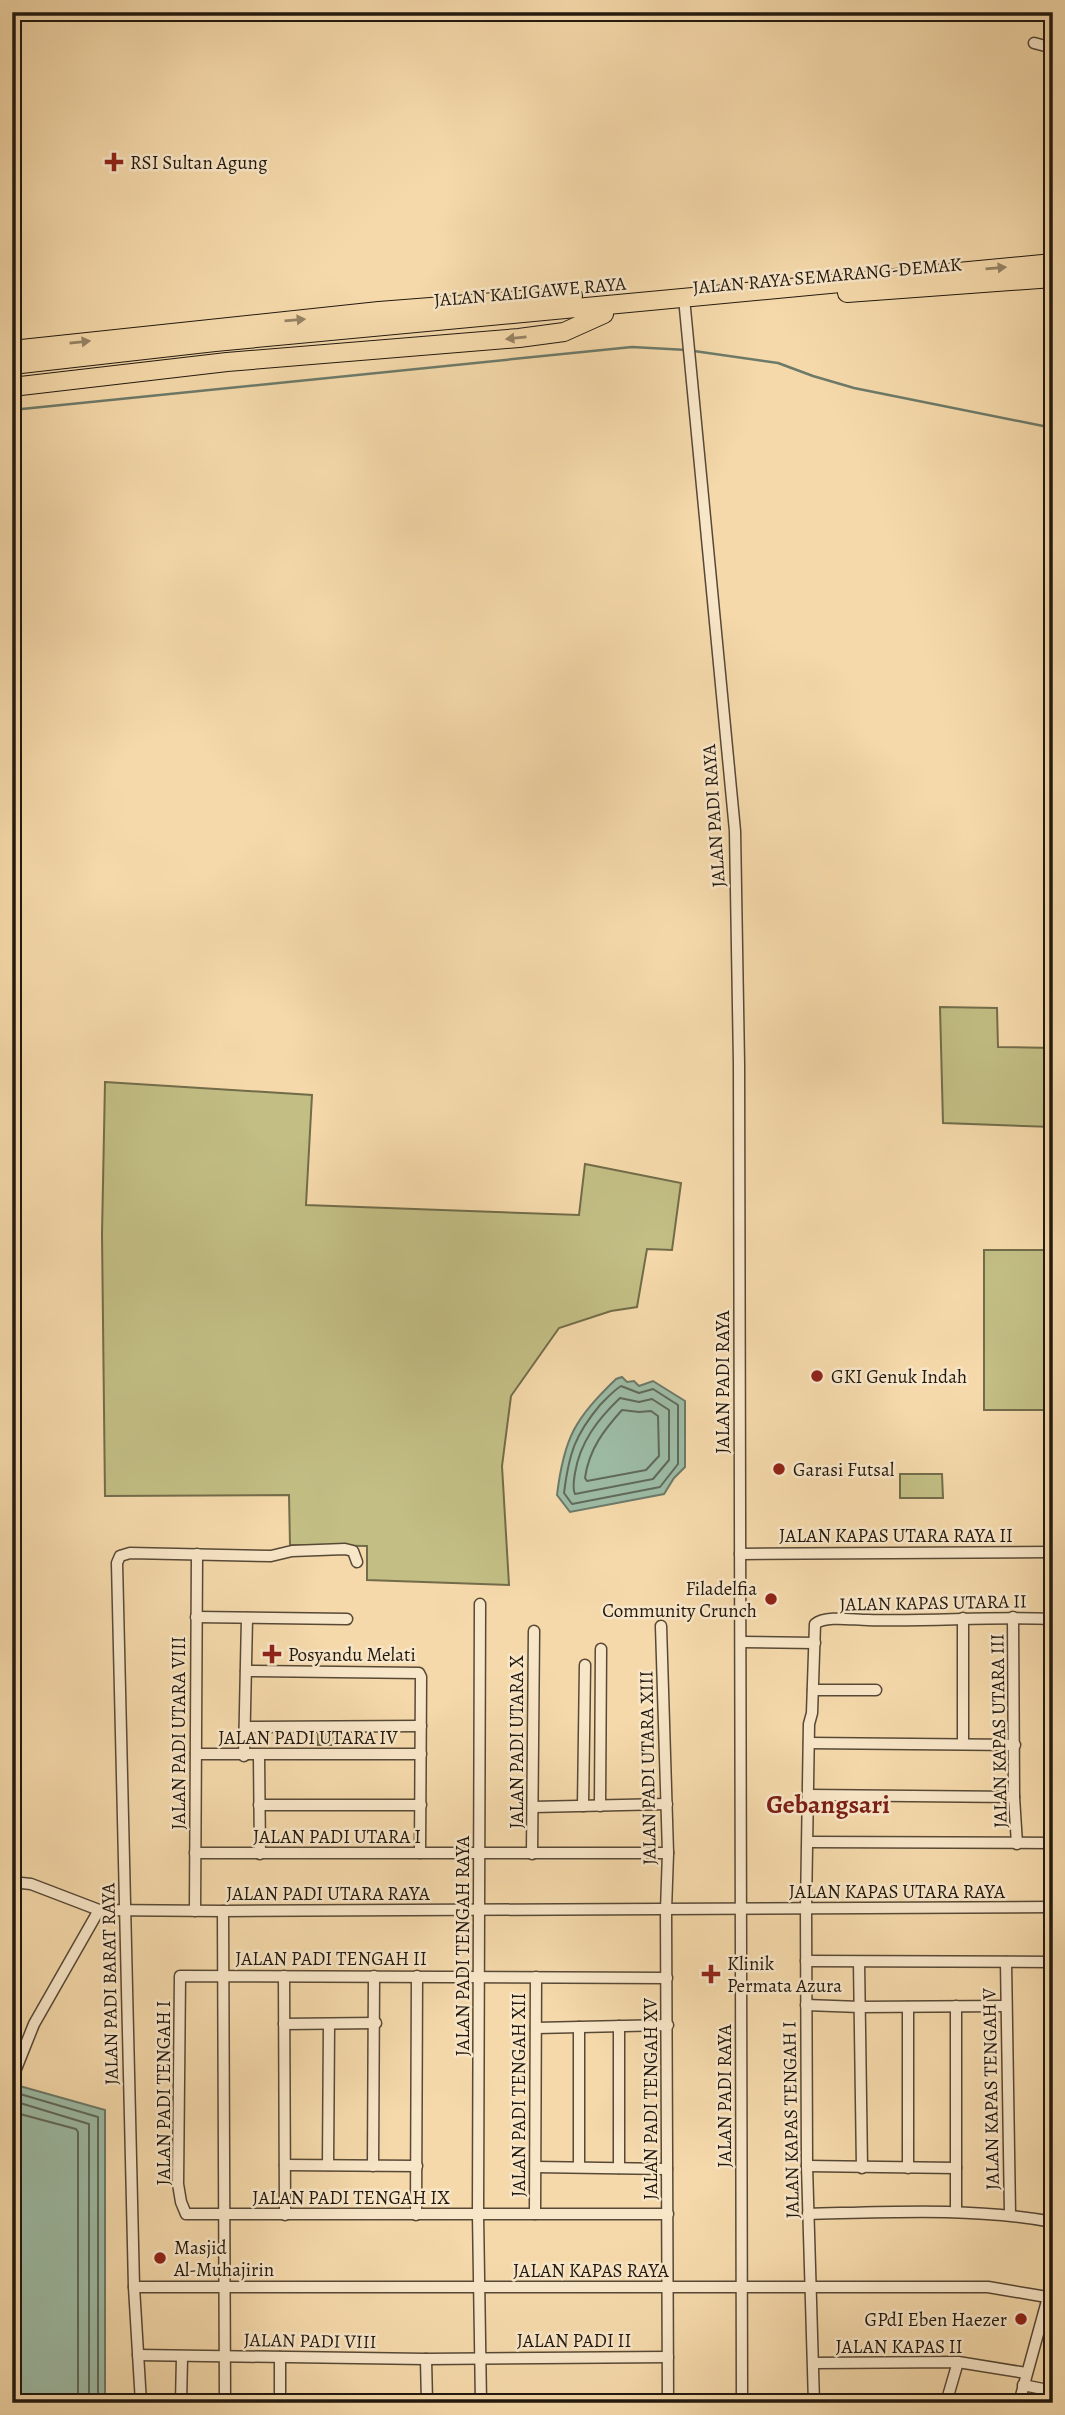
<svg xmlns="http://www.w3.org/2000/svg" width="1065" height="2415" viewBox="0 0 1065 2415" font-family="Alegreya,serif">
<rect width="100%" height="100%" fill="#f5d9aa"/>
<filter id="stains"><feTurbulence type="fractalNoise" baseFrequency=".00286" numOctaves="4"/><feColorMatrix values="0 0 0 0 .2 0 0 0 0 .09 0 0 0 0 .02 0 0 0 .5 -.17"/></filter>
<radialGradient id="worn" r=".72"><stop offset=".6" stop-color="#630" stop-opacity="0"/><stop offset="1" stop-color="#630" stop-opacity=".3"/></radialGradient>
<!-- green -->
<g fill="#c2be84" stroke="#726c4a" stroke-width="2">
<path d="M 940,1007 L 997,1008 L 998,1047 L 1053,1048 L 1053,1127 L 943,1123 Z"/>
<path d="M 105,1082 L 312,1095 L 306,1205 L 579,1215 L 585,1164 L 681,1183 L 672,1250 L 647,1249 L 637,1307 L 611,1311 L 559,1328 L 511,1396 L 502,1466 L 509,1585 L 367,1580 L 367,1546 L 290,1545 L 289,1495 L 105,1496 L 102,1234 Z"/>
<rect x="984" y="1250" width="69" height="160"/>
<path d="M 900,1474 L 942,1474 L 943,1498 L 900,1498 Z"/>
<rect x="318" y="1733" width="25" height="12"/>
</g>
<!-- water -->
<g fill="#9dbba5" stroke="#6c7a69" stroke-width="2">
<path d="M 622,1377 L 627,1382 L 634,1381 L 639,1386 L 653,1381 L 685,1401 L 685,1467 L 674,1478 L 664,1494 L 570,1512 L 557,1495 C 564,1437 575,1419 616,1379 Z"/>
<path d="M 16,2085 L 105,2110 L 105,2403 L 12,2403 L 12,2093 Z"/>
</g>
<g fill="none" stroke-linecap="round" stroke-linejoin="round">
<!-- shore -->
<g stroke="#606a5a" stroke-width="2">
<path d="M 621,1386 L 639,1393 L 653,1389 L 678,1405 L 678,1464 L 660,1487 L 572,1504 L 564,1493 C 569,1453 575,1435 600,1405 C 607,1398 613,1391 621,1386 Z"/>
<path d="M 620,1398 L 639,1402 L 652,1399 L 669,1410 L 669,1460 L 653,1479 L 575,1494 C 572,1488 574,1480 575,1473 C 580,1442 598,1419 620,1398 Z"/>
<path d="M 622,1410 L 639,1412 L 651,1411 L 658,1416 L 659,1456 L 646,1470 L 587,1481 L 585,1478 C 589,1449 604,1430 622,1410 Z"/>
<path d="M 12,2094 L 20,2094 L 98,2117 L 98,2403"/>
<path d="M 12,2103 L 20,2103 L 89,2124 L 89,2403"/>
<path d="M 12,2114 L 20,2114 L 76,2129 L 78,2132 L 78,2403"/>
</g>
<!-- stream -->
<g stroke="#6c7a69" stroke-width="2.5">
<path d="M 694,351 L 778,363 L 813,376 L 854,388 L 1053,428"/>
<path d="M 12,410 L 632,347 L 687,350"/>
</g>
<defs>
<g id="minor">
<path d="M 1034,43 L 1053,48"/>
<path d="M 684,298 L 735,831 L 739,1064 L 742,2403"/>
<path d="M 740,1554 L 1053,1552"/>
<path d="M 480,1604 L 478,2214 L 481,2403"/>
<path d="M 196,1617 L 347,1619"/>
<path d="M 1013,1617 L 1014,1797 L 1017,1844"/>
<path d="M 661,1626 L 668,1853 L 666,1910 L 668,2403"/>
<path d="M 741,1642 L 815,1643"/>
<path d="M 246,1671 L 419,1673 L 421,1677 L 420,1853"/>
<path d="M 813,1690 L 876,1690"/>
<path d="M 245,1727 L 421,1726"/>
<path d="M 809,1743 L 1015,1745"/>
<path d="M 963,1744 L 963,1618"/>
<path d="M 196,1754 L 421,1754"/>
<path d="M 244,1756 L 247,1618"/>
<path d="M 259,1756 L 260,1854"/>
<path d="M 808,1795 L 1014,1797"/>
<path d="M 259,1805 L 421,1805"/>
<path d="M 583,1806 L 585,1665"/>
<path d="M 600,1806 L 601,1649"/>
<path d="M 533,1807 L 667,1804"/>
<path d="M 808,1842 L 1053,1843"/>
<path d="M 195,1853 L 668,1853"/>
<path d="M 532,1854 L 534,1631"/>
<path d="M 12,1882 L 31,1884 L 99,1910 L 223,1911 L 1053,1907"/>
<path d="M 195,1911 L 197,1554"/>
<path d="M 223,1911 L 225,2403"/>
<path d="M 806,1961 L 1053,1962"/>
<path d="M 859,1962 L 862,2168"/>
<path d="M 1006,1962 L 1010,2214"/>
<path d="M 284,1976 L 285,2215"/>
<path d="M 667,1978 L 180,1976 L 178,2184 L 181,2202 L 186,2214 L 668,2214"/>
<path d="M 806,2005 L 860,2007 L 1006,2006"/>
<path d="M 908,2007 L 908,2168"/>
<path d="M 284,2024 L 376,2023"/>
<path d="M 619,2026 L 619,2168"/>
<path d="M 579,2027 L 579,2167"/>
<path d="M 536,2028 L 668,2025"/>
<path d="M 12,2079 L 34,2024 L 99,1910"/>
<path d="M 285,2165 L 417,2166"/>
<path d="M 328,2165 L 329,2025"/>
<path d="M 373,2166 L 374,1976"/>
<path d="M 807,2166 L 956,2168"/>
<path d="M 536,2167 L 667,2169"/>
<path d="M 956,2211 L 956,2006"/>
<path d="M 535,2214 L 536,1977"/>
<path d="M 808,2214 C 890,2212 971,2207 1053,2222"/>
<path d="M 416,2215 L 417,1976"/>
<path d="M 134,2287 L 988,2287 L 1047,2297"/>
<path d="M 138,2355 L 426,2359 L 668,2357"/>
<path d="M 426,2359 L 427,2403"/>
<path d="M 814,2363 L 958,2362 L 1026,2373"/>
<path d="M 1023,2385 L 1053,2391"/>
<path d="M 141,2403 L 134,2287 L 117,1563 L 120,1556 L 130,1553 L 271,1556 L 292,1551 L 345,1549 L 353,1551 L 357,1562"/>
<path d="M 181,2403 L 182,2357"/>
<path d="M 280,2403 L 280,2357"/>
<path d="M 814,2403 L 807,2166 L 806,1908 L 809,1724 L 812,1713 L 815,1624 C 826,1615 853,1620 868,1620 C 929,1622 991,1616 1053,1619"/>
<path d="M 946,2403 L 958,2362"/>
<path d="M 1019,2403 L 1053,2279"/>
</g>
<g id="trunk">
<path d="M 847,293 L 1053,278"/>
<path d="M 12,350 L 379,311 L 573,296"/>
<path d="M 12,365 L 215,342 L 1053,263"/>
<path d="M 12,387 L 227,362 L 519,338 L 564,332 L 604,314"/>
</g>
</defs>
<!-- minor casing -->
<use href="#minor" stroke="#574936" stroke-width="13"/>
<!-- trunk casing -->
<use href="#trunk" stroke="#22190f" stroke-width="20"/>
<!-- minor -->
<use href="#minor" stroke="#f8e6c8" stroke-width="10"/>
<!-- trunk -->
<use href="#trunk" stroke="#f5d9aa" stroke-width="18"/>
</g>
<!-- one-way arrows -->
<defs><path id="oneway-solid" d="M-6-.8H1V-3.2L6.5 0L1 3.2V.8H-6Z" transform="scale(1.75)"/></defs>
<g fill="#968364">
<use href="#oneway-solid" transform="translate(996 268) rotate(-5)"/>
<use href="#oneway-solid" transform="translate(295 320) rotate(-5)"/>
<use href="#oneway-solid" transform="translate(516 338) rotate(174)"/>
<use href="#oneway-solid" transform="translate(80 342) rotate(-6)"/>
</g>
<!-- markers -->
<g fill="#8f2418" stroke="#f8e6c8" stroke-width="2.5">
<path d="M110.5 151.5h7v7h7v7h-7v7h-7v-7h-7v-7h7z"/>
<circle cx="817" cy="1376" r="7"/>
<circle cx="779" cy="1469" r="7"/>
<circle cx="771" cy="1599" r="7"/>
<path d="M268.5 1643.5h7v7h7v7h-7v7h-7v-7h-7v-7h7z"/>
<path d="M707.5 1963.5h7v7h7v7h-7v7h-7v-7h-7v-7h7z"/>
<circle cx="160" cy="2258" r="7"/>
<circle cx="1021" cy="2319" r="7"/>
</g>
<g text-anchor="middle" stroke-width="5" stroke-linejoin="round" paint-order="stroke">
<!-- poi labels -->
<g font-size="19" fill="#22190f" stroke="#f8e6c8" text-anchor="start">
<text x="130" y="169">RSI Sultan Agung</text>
<text x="831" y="1383">GKI Genuk Indah</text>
<text x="793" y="1476">Garasi Futsal</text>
<text x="757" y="1595" text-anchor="end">Filadelfia<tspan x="757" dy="22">Community Crunch</tspan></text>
<text x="288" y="1661">Posyandu Melati</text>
<text x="727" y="1970">Klinik<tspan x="727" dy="22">Permata Azura</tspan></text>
<text x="174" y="2254">Masjid<tspan x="174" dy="22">Al-Muhajirin</tspan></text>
<text x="1007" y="2326" text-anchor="end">GPdI Eben Haezer</text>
</g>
<!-- street labels -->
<g font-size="19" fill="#22190f" stroke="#f8e6c8">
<text transform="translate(827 275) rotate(-5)" y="7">JALAN RAYA SEMARANG-DEMAK</text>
<text transform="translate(530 291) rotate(-5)" y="7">JALAN KALIGAWE RAYA</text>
<text transform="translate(713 816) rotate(-94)" y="7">JALAN PADI RAYA</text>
<text transform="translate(722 1382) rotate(-90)" y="7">JALAN PADI RAYA</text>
<text x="896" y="1542">JALAN KAPAS UTARA RAYA II</text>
<text transform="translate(933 1602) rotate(-1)" y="7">JALAN KAPAS UTARA II</text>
<text transform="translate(998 1731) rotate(-91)" y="7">JALAN KAPAS UTARA III</text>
<text transform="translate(178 1733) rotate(-90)" y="7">JALAN PADI UTARA VIII</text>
<text x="308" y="1744">JALAN PADI UTARA IV</text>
<text transform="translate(516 1742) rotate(-90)" y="7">JALAN PADI UTARA X</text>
<text transform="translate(647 1768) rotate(-91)" y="7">JALAN PADI UTARA XIII</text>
<text x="337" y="1843">JALAN PADI UTARA I</text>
<text x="897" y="1898">JALAN KAPAS UTARA RAYA</text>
<text x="328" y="1900">JALAN PADI UTARA RAYA</text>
<text transform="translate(462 1946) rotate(-90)" y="7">JALAN PADI TENGAH RAYA</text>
<text x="331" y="1965">JALAN PADI TENGAH II</text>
<text transform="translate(109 1984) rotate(-91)" y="7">JALAN PADI BARAT RAYA</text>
<text transform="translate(990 2089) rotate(-91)" y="7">JALAN KAPAS TENGAH V</text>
<text transform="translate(163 2093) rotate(-90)" y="7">JALAN PADI TENGAH I</text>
<text transform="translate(518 2095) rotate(-90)" y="7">JALAN PADI TENGAH XII</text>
<text transform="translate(724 2096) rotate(-90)" y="7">JALAN PADI RAYA</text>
<text transform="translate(650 2099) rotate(-90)" y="7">JALAN PADI TENGAH XV</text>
<text transform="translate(790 2120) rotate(-91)" y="7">JALAN KAPAS TENGAH I</text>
<text x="351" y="2204">JALAN PADI TENGAH IX</text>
<text x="591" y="2277">JALAN KAPAS RAYA</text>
<text transform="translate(310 2340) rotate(1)" y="7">JALAN PADI VIII</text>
<text x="574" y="2347">JALAN PADI II</text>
<text x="899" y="2353">JALAN KAPAS II</text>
</g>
<!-- district labels -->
<g font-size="26" font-weight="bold" fill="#7a1f14" stroke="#f8e6c8">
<text x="828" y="1813">Gebangsari</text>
</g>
</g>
<!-- margin -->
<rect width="1065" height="2415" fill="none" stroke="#f5d9aa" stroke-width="42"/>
<rect x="14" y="14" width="1037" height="2387" fill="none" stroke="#22190f" stroke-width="3.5"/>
<rect x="21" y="21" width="1023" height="2373" fill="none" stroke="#22190f" stroke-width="2"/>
<rect width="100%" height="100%" filter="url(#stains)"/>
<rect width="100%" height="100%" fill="url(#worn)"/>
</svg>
